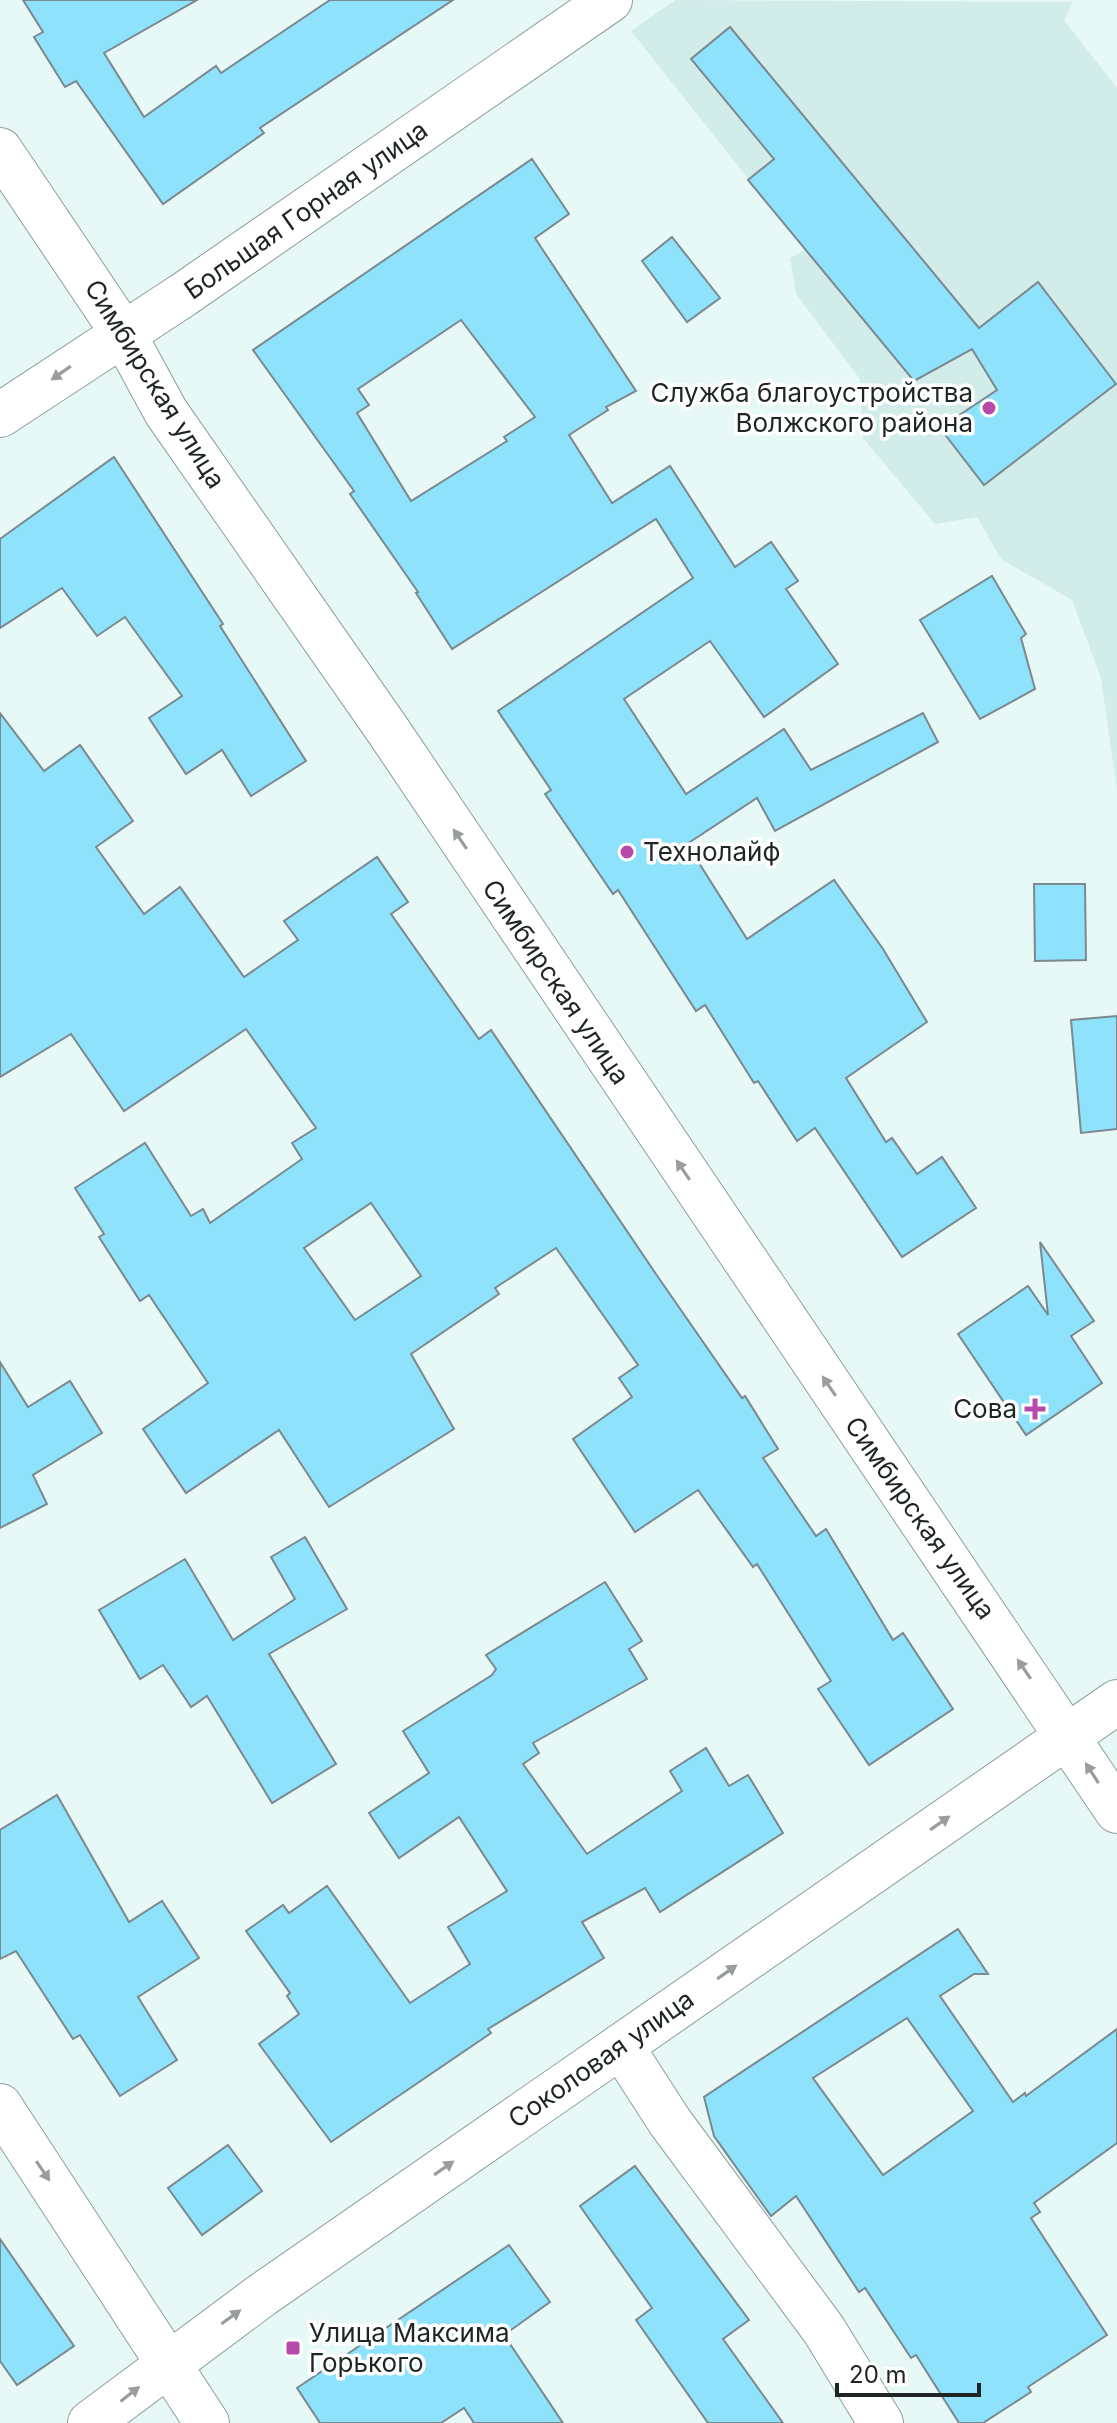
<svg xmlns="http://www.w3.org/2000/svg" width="1117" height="2423" viewBox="0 0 1117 2423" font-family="Inter,sans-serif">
<rect width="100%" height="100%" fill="#e7f9f7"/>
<!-- built -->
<path fill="#d2ecea" d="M 675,0 L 1073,2 L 1064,20 L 1117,88 L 1117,790 L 1101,678 L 1072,600 L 1001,559 L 977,517 L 935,524 L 863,438 L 860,379 L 796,294 L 790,258 L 805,250 L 631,31 Z"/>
<!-- building -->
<g fill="#8ee2fc" stroke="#7b898e" stroke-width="2" fill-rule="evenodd">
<path d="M 23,0 L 197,0 L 104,53 L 144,117 L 216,66 L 221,73 L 330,0 L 453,0 L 260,128 L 264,133 L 163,204 L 76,81 L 65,87 L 34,37 L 43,32 Z"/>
<path d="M 730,27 L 979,328 L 1038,282 L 1116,384 L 984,485 L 940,428 L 997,390 L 972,349 L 914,381 L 748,180 L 774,159 L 691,59 Z"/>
<path d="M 532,159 L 569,214 L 535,238 L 636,391 L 606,407 L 608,410 L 569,435 L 612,503 L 670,466 L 735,567 L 771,542 L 798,581 L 786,589 L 838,664 L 764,717 L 710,641 L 624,699 L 686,794 L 784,729 L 811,770 L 923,713 L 938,742 L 775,831 L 757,798 L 687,844 L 747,939 L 834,880 L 883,949 L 927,1022 L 846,1078 L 886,1142 L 892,1138 L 917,1174 L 942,1157 L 976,1208 L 902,1257 L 815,1128 L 797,1141 L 758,1081 L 754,1083 L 705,1005 L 696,1011 L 618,890 L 613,894 L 545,794 L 551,790 L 498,711 L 693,578 L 656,519 L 452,649 L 416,593 L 418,592 L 350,494 L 354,491 L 253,350 ZM 461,320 L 535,417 L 504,437 L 507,441 L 411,501 L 357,413 L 369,405 L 358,389 Z"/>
<path d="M 672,237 L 720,298 L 687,322 L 642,261 Z"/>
<path d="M 114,457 L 223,624 L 220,626 L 306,761 L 251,796 L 222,750 L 186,774 L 149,718 L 182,696 L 125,617 L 97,636 L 62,588 L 0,628 L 0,539 Z"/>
<path d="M 992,576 L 1026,634 L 1021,638 L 1035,689 L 980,719 L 920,620 Z"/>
<path d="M 0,713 L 44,771 L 80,745 L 133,821 L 96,847 L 144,914 L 180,887 L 244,977 L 298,940 L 284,921 L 377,857 L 408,902 L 391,914 L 479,1039 L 491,1030 L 658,1277 L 742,1398 L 745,1396 L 778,1449 L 763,1458 L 816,1536 L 826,1529 L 893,1640 L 903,1633 L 953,1709 L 869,1765 L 818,1689 L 831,1681 L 757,1564 L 753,1567 L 698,1490 L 635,1532 L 573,1439 L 632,1397 L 619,1378 L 638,1365 L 556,1248 L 495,1288 L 499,1294 L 411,1354 L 454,1429 L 329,1507 L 279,1430 L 186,1493 L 143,1429 L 208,1383 L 149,1295 L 140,1301 L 99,1237 L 104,1234 L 75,1188 L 145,1143 L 191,1216 L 203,1209 L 210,1223 L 302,1159 L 292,1143 L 316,1128 L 246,1029 L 124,1111 L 71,1034 L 0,1077 ZM 371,1203 L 421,1276 L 355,1320 L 304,1248 Z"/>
<path d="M 1034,884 L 1085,884 L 1086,960 L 1035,961 Z"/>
<path d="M 1117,1016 L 1117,1129 L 1081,1133 L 1071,1020 Z"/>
<path d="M 1040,1242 L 1094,1321 L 1071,1336 L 1102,1383 L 1026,1435 L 958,1334 L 1028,1286 L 1048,1315 Z"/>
<path d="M 0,1362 L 28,1407 L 70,1381 L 102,1433 L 33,1475 L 47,1504 L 0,1528 Z"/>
<path d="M 305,1537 L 347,1609 L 269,1654 L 336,1764 L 272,1803 L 207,1696 L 191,1707 L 163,1665 L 140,1679 L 99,1610 L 185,1559 L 233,1640 L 295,1599 L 271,1557 Z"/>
<path d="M 605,1582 L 642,1641 L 629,1649 L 647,1679 L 533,1743 L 539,1753 L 523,1764 L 587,1854 L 682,1791 L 670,1771 L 706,1748 L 729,1786 L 748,1775 L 783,1833 L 660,1912 L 645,1888 L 582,1922 L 604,1958 L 488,2029 L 491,2033 L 331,2142 L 259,2044 L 299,2014 L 287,1996 L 290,1993 L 246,1931 L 283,1905 L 289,1913 L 327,1886 L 410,2003 L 470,1964 L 448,1927 L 507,1891 L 459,1817 L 399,1858 L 369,1813 L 429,1773 L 403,1731 L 492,1675 L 496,1669 L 486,1655 Z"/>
<path d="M 57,1795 L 129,1922 L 162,1901 L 199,1958 L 138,1997 L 177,2060 L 120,2096 L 80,2035 L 73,2039 L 16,1951 L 0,1959 L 0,1830 Z"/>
<path d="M 958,1929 L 988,1974 L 974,1974 L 940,1996 L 1013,2102 L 1025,2093 L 1026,2096 L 1117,2029 L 1117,2143 L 1034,2203 L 1040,2212 L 1031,2218 L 1107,2335 L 1028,2387 L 1031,2392 L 983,2423 L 959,2423 L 916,2355 L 911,2358 L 865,2288 L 859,2292 L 796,2196 L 771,2216 L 714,2136 L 704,2097 ZM 907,2018 L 973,2111 L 883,2175 L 813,2078 Z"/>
<path d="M 228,2145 L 262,2191 L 202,2235 L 168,2188 Z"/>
<path d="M 635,2166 L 749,2320 L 723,2339 L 783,2423 L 708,2423 L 636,2320 L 652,2308 L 580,2206 Z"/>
<path d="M 0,2239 L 74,2346 L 17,2385 L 0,2361 Z"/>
<path d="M 509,2245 L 550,2302 L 504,2335 L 563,2423 L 474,2423 L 464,2408 L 441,2423 L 320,2423 L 297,2388 Z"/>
</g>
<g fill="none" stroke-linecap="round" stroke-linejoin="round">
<defs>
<g id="minor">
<path d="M 0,150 L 123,333"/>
<path d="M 621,2046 L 670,2122 L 824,2330 L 881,2423"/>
<path d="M 0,2106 L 207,2423"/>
</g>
<g id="primary">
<path d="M 123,333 L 166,412 L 387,729 L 1117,1811"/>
<path d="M 0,415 L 183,295 L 610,0"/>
<path d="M 90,2423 L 262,2295 L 1117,1702"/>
</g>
</defs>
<!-- minor casing -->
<use href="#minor" stroke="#8e9e9d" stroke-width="46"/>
<!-- primary casing -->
<use href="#primary" stroke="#8e9e9d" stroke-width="46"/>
<!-- minor -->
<use href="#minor" stroke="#fff" stroke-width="44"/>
<!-- primary -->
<use href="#primary" stroke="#fff" stroke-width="44"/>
</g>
<!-- one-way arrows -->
<defs><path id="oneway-solid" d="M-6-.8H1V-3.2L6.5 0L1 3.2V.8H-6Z" transform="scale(2)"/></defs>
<g fill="#9a9d9d">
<use href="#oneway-solid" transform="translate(61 373) rotate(145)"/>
<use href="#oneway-solid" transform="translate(460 839) rotate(-124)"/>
<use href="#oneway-solid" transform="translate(683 1170) rotate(-124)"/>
<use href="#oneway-solid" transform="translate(829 1386) rotate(-124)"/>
<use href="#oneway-solid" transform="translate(1024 1669) rotate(-124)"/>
<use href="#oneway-solid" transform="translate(1092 1773) rotate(-123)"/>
<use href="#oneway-solid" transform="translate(940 1823) rotate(-35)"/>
<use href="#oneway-solid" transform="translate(727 1972) rotate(-35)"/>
<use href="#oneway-solid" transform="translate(444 2168) rotate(-35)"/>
<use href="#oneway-solid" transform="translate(43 2171) rotate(56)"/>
<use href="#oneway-solid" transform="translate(231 2317) rotate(-36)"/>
<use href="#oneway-solid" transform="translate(130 2394) rotate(-38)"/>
</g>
<!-- markers -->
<g fill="#b54aaa" stroke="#fff" stroke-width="3">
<circle cx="989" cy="408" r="8"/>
<circle cx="627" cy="852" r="8"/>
<path d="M1031 1397h8v8h8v8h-8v8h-8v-8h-8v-8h8z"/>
<rect x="285" y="2340" width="16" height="16" rx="4"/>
</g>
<g text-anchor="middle" stroke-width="7" stroke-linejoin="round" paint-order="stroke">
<!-- street labels -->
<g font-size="26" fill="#1f2525" stroke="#fff">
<text transform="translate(306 210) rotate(-35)" y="9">Большая Горная улица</text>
<text transform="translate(155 384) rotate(58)" y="9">Симбирская улица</text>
<text transform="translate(556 982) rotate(56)" y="9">Симбирская улица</text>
<text transform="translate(920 1518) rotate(55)" y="9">Симбирская улица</text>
<text transform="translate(601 2059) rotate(-35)" y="9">Соколовая улица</text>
</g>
<!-- poi labels -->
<g font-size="26" fill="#1f2525" stroke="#fff" text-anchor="end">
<text x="973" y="402">Служба благоустройства<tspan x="973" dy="30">Волжского района</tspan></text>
<text x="643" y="861" text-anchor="start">Технолайф</text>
<text x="1017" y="1418">Сова</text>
<text x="309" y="2342" text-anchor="start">Улица Максима<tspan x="309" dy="30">Горького</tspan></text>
</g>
</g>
<!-- scale -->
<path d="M837 2383v12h142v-12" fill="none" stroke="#1f2525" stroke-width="4"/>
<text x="849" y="2383" font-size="24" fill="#1f2525" stroke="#ffffff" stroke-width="6" paint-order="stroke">20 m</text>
</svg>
